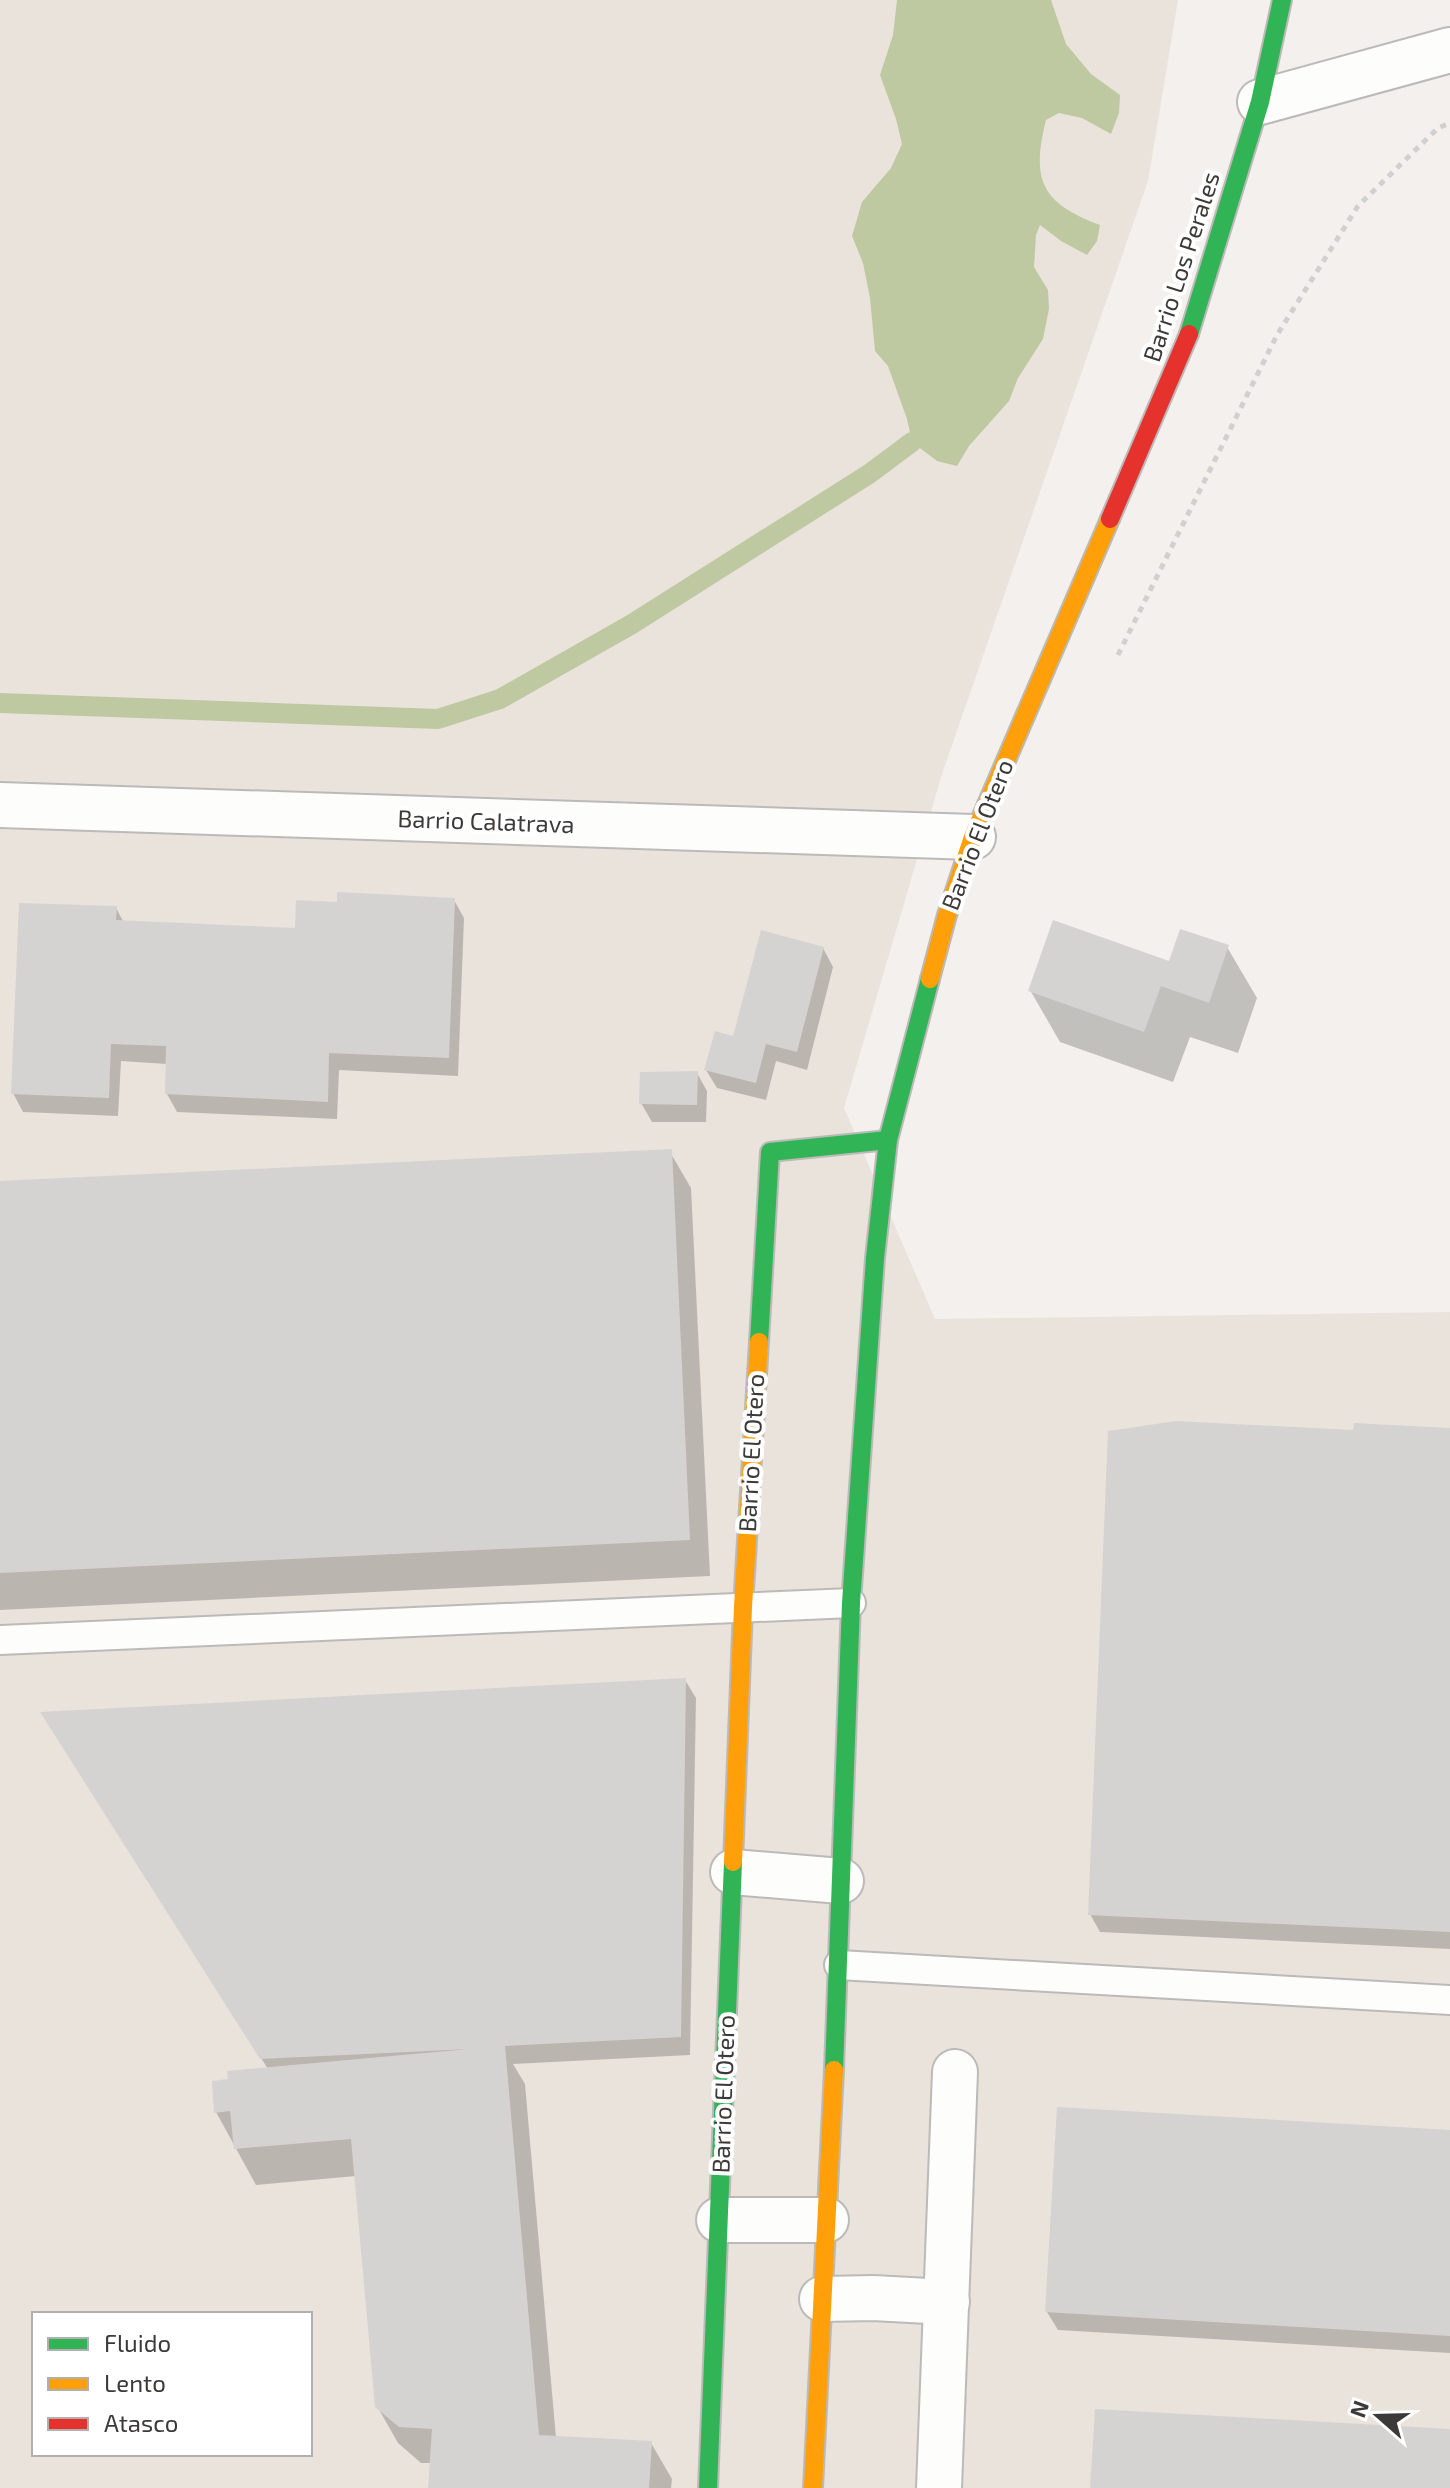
<svg xmlns="http://www.w3.org/2000/svg" width="1450" height="2488" viewBox="0 0 1450 2488" font-family="'Exo 2',sans-serif">
<rect width="100%" height="100%" fill="#f3f0ed"/>
<!-- built -->
<path fill="#eae3dc" fill-rule="evenodd" d="M 0,0 L 1178,0 L 1148,181 L 942,774 L 844,1108 L 935,1319 L 1450,1312 L 1450,2488 L 0,2488 ZM 34,2314 L 310,2314 L 310,2454 L 34,2454 Z"/>
<!-- water -->
<path fill="#bec9a2" d="M 897,0 L 1051,0 L 1066,44 L 1091,74 L 1120,95 L 1119,113 L 1111,134 L 1082,118 L 1059,113 L 1046,120 C 1031,180 1041,203 1100,225 L 1097,241 L 1087,255 L 1061,241 L 1040,225 L 1036,235 L 1034,267 L 1048,290 L 1049,309 L 1043,339 L 1018,378 L 1009,401 L 969,446 L 957,466 L 937,461 L 912,442 L 907,419 L 888,366 L 875,351 L 870,298 L 863,263 L 852,236 L 862,202 L 891,168 L 902,144 L 896,119 L 880,75 L 893,35 Z"/>
<!-- shadow -->
<g fill="#0003">
<path d="M 454,900 L 464,918 L 458,1076 L 339,1070 L 337,1119 L 177,1112 L 167,1094 L 167,1064 L 121,1061 L 118,1116 L 23,1112 L 13,1093 L 116,908 L 124,923 L 297,930 L 339,904 Z"/>
<path d="M 1227,947 L 1257,998 L 1238,1053 L 1190,1037 L 1173,1082 L 1060,1042 L 1030,990 L 1170,963 Z"/>
<path d="M 823,948 L 833,967 L 807,1070 L 776,1061 L 766,1100 L 717,1088 L 706,1070 Z"/>
<path d="M 697,1073 L 707,1091 L 706,1122 L 652,1122 L 641,1103 Z"/>
<path d="M 670,1152 L 691,1188 L 710,1576 L 0,1610 L 0,1183 Z"/>
<path d="M 1450,1430 L 1450,1949 L 1100,1932 L 1090,1914 L 1355,1433 Z"/>
<path d="M 685,1680 L 696,1698 L 690,2055 L 513,2064 L 525,2084 L 556,2438 L 651,2443 L 672,2479 L 671,2488 L 430,2488 L 432,2463 L 421,2463 L 398,2443 L 377,2406 L 356,2176 L 256,2185 L 216,2112 L 268,2069 L 54,1731 Z"/>
<path d="M 1450,2132 L 1450,2353 L 1058,2330 L 1047,2312 Z"/>
</g>
<g fill="none" stroke-linecap="round" stroke-linejoin="round">
<!-- stream -->
<path stroke="#bec9a2" stroke-width="20" d="M 0,703 L 438,719 L 500,699 L 632,624 L 869,474 L 912,442"/>
</g>
<!-- building -->
<g fill="#d5d3d1">
<path d="M 337,892 L 455,898 L 449,1058 L 329,1053 L 328,1102 L 165,1094 L 166,1046 L 111,1044 L 109,1098 L 11,1094 L 19,903 L 117,906 L 116,920 L 295,928 L 296,900 L 337,902 Z"/>
<path d="M 1053,920 L 1169,961 L 1180,929 L 1229,945 L 1209,1003 L 1161,986 L 1144,1032 L 1028,991 Z"/>
<path d="M 761,930 L 824,947 L 797,1052 L 766,1044 L 756,1083 L 704,1070 L 715,1031 L 733,1036 Z"/>
<path d="M 698,1071 L 697,1105 L 639,1104 L 640,1072 Z"/>
<path d="M 672,1149 L 690,1540 L 0,1573 L 0,1181 Z"/>
<path d="M 1176,1421 L 1353,1430 L 1354,1423 L 1450,1428 L 1450,1932 L 1088,1915 L 1108,1431 Z"/>
<path d="M 686,1678 L 681,2037 L 505,2046 L 539,2435 L 652,2441 L 649,2488 L 428,2488 L 432,2429 L 399,2427 L 375,2407 L 351,2139 L 234,2149 L 230,2111 L 214,2113 L 212,2081 L 228,2079 L 227,2071 L 469,2049 L 260,2059 L 40,1712 Z"/>
<path d="M 1057,2107 L 1450,2130 L 1450,2336 L 1045,2312 Z"/>
<path d="M 1095,2409 L 1450,2429 L 1450,2488 L 1090,2488 Z"/>
</g>
<g fill="none" stroke-linecap="round" stroke-linejoin="round">
<defs>
<g id="lane">
<path d="M 0,1640 L 851,1603"/>
<path d="M 839,1965 L 1450,2000"/>
</g>
<g id="street">
<path d="M 1260,102 L 1450,50"/>
<path d="M 0,805 L 973,837"/>
<path d="M 733,1872 L 841,1881"/>
<path d="M 719,2220 L 826,2220"/>
<path d="M 822,2299 L 873,2298 L 947,2302"/>
<path d="M 939,2488 L 955,2072"/>
</g>
<g id="fast">
<path d="M 1189,334 L 1260,102 L 1282,0"/>
<path d="M 759,1342 L 770,1152 L 888,1140"/>
<path d="M 834,2070 L 851,1603 L 875,1258 L 888,1140 L 930,979"/>
<path d="M 708,2488 L 733,1862"/>
</g>
<g id="slow">
<path d="M 930,979 L 947,915 L 973,837 L 1110,519"/>
<path d="M 733,1862 L 743,1607 L 759,1342"/>
<path d="M 813,2488 L 834,2070"/>
</g>
<path id="jam" d="M 1110,519 L 1189,334"/>
</defs>
<!-- lane casing -->
<use href="#lane" stroke="#bcbab8" stroke-width="32"/>
<!-- street casing -->
<use href="#street" stroke="#bcbab8" stroke-width="48"/>
<!-- fast casing -->
<use href="#fast" stroke="#bcbab8" stroke-width="22"/>
<!-- slow casing -->
<use href="#slow" stroke="#bcbab8" stroke-width="22"/>
<!-- jam casing -->
<use href="#jam" stroke="#bcbab8" stroke-width="22"/>
<!-- path -->
<path stroke="#d1d0d0" stroke-width="5" stroke-dasharray="6 6" stroke-linecap="butt" d="M 1118,655 L 1277,335 L 1358,206 L 1438,128 L 1450,123"/>
<!-- lane -->
<use href="#lane" stroke="#fdfdfc" stroke-width="28"/>
<!-- street -->
<use href="#street" stroke="#fdfdfc" stroke-width="44"/>
<!-- fast -->
<use href="#fast" stroke="#30b455" stroke-width="18"/>
<!-- slow -->
<use href="#slow" stroke="#ff9f0a" stroke-width="18"/>
<!-- jam -->
<use href="#jam" stroke="#e5322d" stroke-width="18"/>
</g>
<g text-anchor="middle" stroke-width="8" stroke-linejoin="round" paint-order="stroke">
<!-- street labels -->
<g font-size="24" fill="#3c3a39" stroke="#fff">
<text transform="translate(1182 267) rotate(-72)" y="8">Barrio Los Perales</text>
<text transform="translate(486 822) rotate(2)" y="8">Barrio Calatrava</text>
<text transform="translate(978 835) rotate(-69)" y="8">Barrio El Otero</text>
<text transform="translate(752 1453) rotate(-87)" y="8">Barrio El Otero</text>
<text transform="translate(724 2094) rotate(-88)" y="8">Barrio El Otero</text>
</g>
</g>
<!-- legend -->
<rect x="32" y="2312" width="280" height="144" fill="#ffffff" stroke="#b1b0b0" stroke-width="2"/>
<rect x="48" y="2338" width="40" height="12" fill="#30b455" stroke="#b1b0b0" stroke-width="2"/>
<text x="104" y="2352" font-size="24" fill="#3c3a39">Fluido</text>
<rect x="48" y="2378" width="40" height="12" fill="#ff9f0a" stroke="#b1b0b0" stroke-width="2"/>
<text x="104" y="2392" font-size="24" fill="#3c3a39">Lento</text>
<rect x="48" y="2418" width="40" height="12" fill="#e5322d" stroke="#b1b0b0" stroke-width="2"/>
<text x="104" y="2432" font-size="24" fill="#3c3a39">Atasco</text>
<!-- north arrow -->
<g transform="translate(1378 2416) rotate(290)" stroke="#ffffff" stroke-width="6" paint-order="stroke">
<path d="M0-6L14 30L0 20L-14 30Z" fill="#3c3a39"/>
<text y="-12" font-size="22" font-weight="bold" text-anchor="middle" fill="#3c3a39">N</text>
</g>
</svg>
